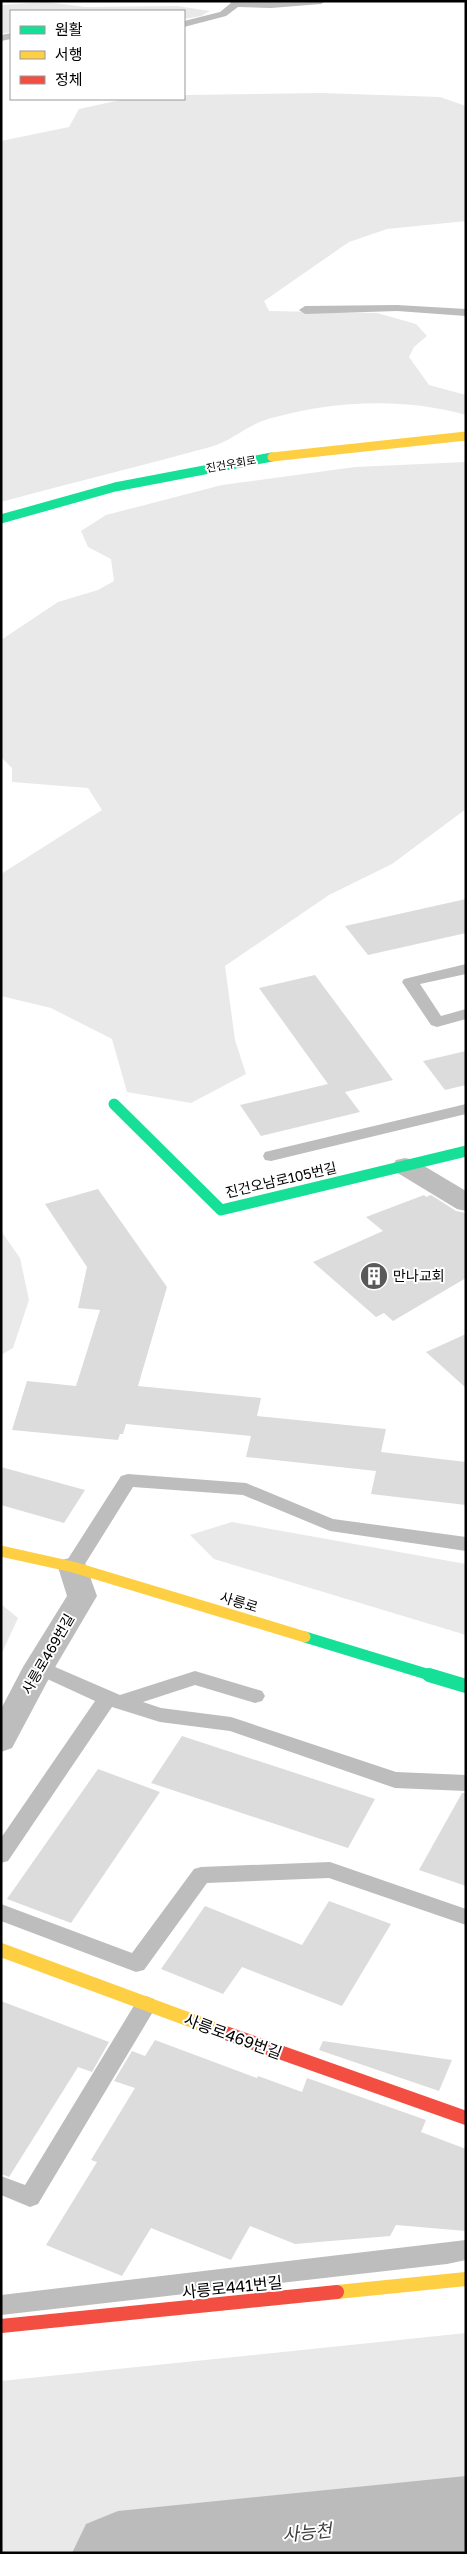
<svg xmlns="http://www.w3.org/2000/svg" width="467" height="2554" viewBox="0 0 467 2554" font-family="'Golos Text','Noto Sans KR',sans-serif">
<rect width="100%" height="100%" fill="#fff"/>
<!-- green -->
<g fill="#e9e9e9">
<path d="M 46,2 L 85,7 L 177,6 L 210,11 L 201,16 L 184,19 L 184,11 L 11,11 L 11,32 L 1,34 L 1,5 Z"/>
<path d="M 321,93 L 440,97 L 466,106 L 466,221 L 387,229 L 349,242 L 264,301 L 269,311 L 377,313 L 416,324 L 427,336 L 414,347 L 409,357 L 429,385 L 466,395 L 466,415 C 401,397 332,401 268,419 C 247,425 230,442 210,447 C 141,466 71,483 1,502 L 1,141 L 69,127 L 79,109 L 125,99 L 184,99 L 184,95 Z"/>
<path d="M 466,462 L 466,809 L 392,864 L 329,895 L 225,966 L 235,1040 L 246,1074 L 191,1103 L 127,1092 L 112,1039 L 51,1008 L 1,996 L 1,874 L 102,810 L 88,788 L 12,782 L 12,768 L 1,757 L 1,640 L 58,602 L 98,590 L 114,581 L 111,559 L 88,547 L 81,531 L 106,515 L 222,485 L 355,467 Z"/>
<path d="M 1,1231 L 20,1258 L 29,1300 L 13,1348 L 1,1355 Z"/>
<path d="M 232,1522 L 466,1564 L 466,1635 L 214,1559 L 190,1535 Z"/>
<path d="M 1,1604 L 18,1618 L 1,1655 Z"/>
<path d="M 466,2333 L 466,2553 L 1,2553 L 1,2381 Z"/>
</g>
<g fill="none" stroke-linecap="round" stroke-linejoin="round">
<!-- river -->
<path fill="#bbb" fill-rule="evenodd" d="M 466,2476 L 466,2553 L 72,2553 L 86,2524 L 118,2511 Z"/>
</g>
<!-- building -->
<g fill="#dcdcdc">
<path d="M 466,899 L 466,933 L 368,955 L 345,926 Z"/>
<path d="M 315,975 L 393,1080 L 345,1092 L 360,1112 L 261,1136 L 240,1105 L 328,1084 L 259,988 Z"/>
<path d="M 466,1051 L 466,1085 L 445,1090 L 423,1061 Z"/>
<path d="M 98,1189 L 167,1287 L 138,1386 L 261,1398 L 257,1416 L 386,1429 L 381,1452 L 466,1462 L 466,1505 L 371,1494 L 376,1471 L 246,1457 L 251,1436 L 126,1424 L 123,1434 L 120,1434 L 118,1440 L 12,1430 L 27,1381 L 76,1386 L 100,1310 L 78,1308 L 87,1267 L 45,1204 Z"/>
<path d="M 424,1195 L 426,1197 L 431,1195 L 456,1211 L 466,1213 L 466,1278 L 393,1321 L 384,1313 L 376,1317 L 313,1262 L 383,1231 L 366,1217 Z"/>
<path d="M 466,1334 L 466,1388 L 426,1352 Z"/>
<path d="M 1,1467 L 85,1490 L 64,1523 L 1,1505 Z"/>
<path d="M 182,1736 L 375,1799 L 348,1848 L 151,1783 Z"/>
<path d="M 98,1769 L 160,1792 L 71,1923 L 7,1899 Z"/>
<path d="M 462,1793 L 466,1793 L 466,1886 L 419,1870 Z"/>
<path d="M 329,1901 L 391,1924 L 342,2006 L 242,1967 L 223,1994 L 161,1969 L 205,1906 L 302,1945 Z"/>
<path d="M 1,2001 L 109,2042 L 92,2072 L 78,2067 L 9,2177 L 1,2174 Z"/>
<path d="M 155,2040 L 257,2078 L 258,2076 L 302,2092 L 307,2078 L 426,2120 L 421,2132 L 466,2149 L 466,2231 L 396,2225 L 390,2236 L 295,2244 L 250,2226 L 231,2260 L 151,2228 L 122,2276 L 46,2245 L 97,2162 L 91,2160 L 135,2088 L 114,2081 L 132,2051 L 145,2056 Z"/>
<path d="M 323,2041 L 452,2060 L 439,2091 L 319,2050 Z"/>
</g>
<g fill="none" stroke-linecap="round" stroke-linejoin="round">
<!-- lane -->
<g fill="#bdbdbd" fill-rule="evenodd">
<path d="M 230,1 L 326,1 L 321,4 L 271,8 L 238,7 L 226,16 L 184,27 L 184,21 L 220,12 L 231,3 Z"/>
<path d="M 11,33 L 11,39 L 1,41 L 1,35 Z"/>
<path d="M 397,305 L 466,309 L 466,316 L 397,311 L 305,314 L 299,310 L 305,306 Z"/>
<path d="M 466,964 L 466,974 L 420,984 L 441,1016 L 466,1009 L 466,1019 L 437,1027 L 431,1025 L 402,982 L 404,979 Z"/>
<path d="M 466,1104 L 466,1114 L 271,1161 L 265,1160 L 263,1156 L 265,1152 Z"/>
<path d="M 128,1474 L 246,1483 L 333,1519 L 466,1537 L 466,1551 L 330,1531 L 243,1495 L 133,1487 L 80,1572 L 73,1574 L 66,1572 L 63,1567 L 66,1562 L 121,1476 Z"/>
<path d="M 39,1660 L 120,1695 L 195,1671 L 262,1691 L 265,1696 L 262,1701 L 255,1703 L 195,1685 L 143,1702 L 161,1708 L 231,1717 L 396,1772 L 466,1775 L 466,1791 L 395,1788 L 230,1731 L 160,1722 L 112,1707 L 8,1861 L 1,1863 L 1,1838 L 95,1701 L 32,1672 L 29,1667 L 32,1662 Z"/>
<path d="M 330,1862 L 466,1909 L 466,1925 L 329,1878 L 207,1883 L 144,1970 L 136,1972 L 1,1921 L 1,1904 L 132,1953 L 194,1869 L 201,1867 Z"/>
<path d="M 146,1996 L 154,1999 L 157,2005 L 38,2204 L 30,2207 L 1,2195 L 1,2176 L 25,2185 L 138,1999 Z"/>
<path d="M 466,2240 L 466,2260 L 447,2264 L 1,2315 L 1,2295 Z"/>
</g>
<!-- street -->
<g fill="#bdbdbd" fill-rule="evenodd">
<path d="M 405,1158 L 414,1160 L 466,1191 L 466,1211 L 457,1209 L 396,1172 L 392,1166 L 396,1160 Z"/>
<path d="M 73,1557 L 84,1560 L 97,1596 L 54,1669 L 12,1748 L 1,1752 L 1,1709 L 23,1667 L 67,1596 L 58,1567 L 62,1560 Z"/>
</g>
<!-- fast-far2 -->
<path stroke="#16e098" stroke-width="9" d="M 1,519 L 115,487 L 272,457"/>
<!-- fast-far1 -->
<g stroke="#16e098" stroke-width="11">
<path d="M 114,1104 L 221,1210 L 466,1151"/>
<path d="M 305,1637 L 433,1676"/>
</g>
<!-- fast -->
<path stroke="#16e098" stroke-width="14" d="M 429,1675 L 466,1686"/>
<!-- slow-far2 -->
<path stroke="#ffcf43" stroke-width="9" d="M 272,457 L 466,436"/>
<!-- slow-far1 -->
<path stroke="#ffcf43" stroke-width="11" d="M 1,1551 L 73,1567 L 305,1637"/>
<!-- slow -->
<g stroke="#ffcf43" stroke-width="14">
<path d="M 1,1950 L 220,2031"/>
<path d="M 337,2292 L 466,2279"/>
</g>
<!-- jam -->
<g stroke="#f24e42" stroke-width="14">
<path d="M 220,2031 L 466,2118"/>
<path d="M 1,2326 L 337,2292"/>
</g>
</g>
<!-- icons -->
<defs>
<symbol id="building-disc" viewBox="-11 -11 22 22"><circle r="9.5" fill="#595959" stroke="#fff"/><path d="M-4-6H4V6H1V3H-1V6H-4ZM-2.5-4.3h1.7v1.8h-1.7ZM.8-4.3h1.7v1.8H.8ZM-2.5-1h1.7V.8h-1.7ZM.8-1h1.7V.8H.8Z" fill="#fff"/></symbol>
</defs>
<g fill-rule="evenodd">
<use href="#building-disc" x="358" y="1260" width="32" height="32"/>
</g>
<g text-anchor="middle" stroke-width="4" stroke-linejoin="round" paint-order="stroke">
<!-- far-street labels -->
<g font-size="11" fill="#000" stroke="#fff">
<text transform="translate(231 464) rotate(-10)" y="4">진건우회로</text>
</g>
<!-- street labels -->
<g font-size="14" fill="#000" stroke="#fff">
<text transform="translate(281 1180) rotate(-13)" y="5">진건오남로105번길</text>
<text transform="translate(239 1602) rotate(17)" y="5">사릉로</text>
<text transform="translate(48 1654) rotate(-60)" y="5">사릉로469번길</text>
</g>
<!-- poi labels -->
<g font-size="14" fill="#000" stroke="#fff" text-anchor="start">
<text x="393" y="1281">만나교회</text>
</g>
<!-- near-street labels -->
<g font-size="16" fill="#000" stroke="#fff">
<text transform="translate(233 2036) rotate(20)" y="6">사릉로469번길</text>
<text transform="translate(232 2287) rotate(-6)" y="6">사릉로441번길</text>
</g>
<!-- near-water labels -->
<g font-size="18" font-style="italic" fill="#3f3f3f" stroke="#fff">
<text transform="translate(307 2533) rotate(-6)" y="6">사능천</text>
</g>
</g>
<!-- border -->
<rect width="467" height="2554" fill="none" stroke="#000000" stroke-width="5"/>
<!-- legend -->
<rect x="10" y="10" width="175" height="90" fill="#ffffff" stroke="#999999"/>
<rect x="20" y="26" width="25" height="8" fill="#16e098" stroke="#999999"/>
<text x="55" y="35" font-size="15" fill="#000000">원활</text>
<rect x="20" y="51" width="25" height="8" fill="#ffcf43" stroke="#999999"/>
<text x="55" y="60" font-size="15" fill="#000000">서행</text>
<rect x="20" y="76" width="25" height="8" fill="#f24e42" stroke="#999999"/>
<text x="55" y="85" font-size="15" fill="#000000">정체</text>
</svg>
